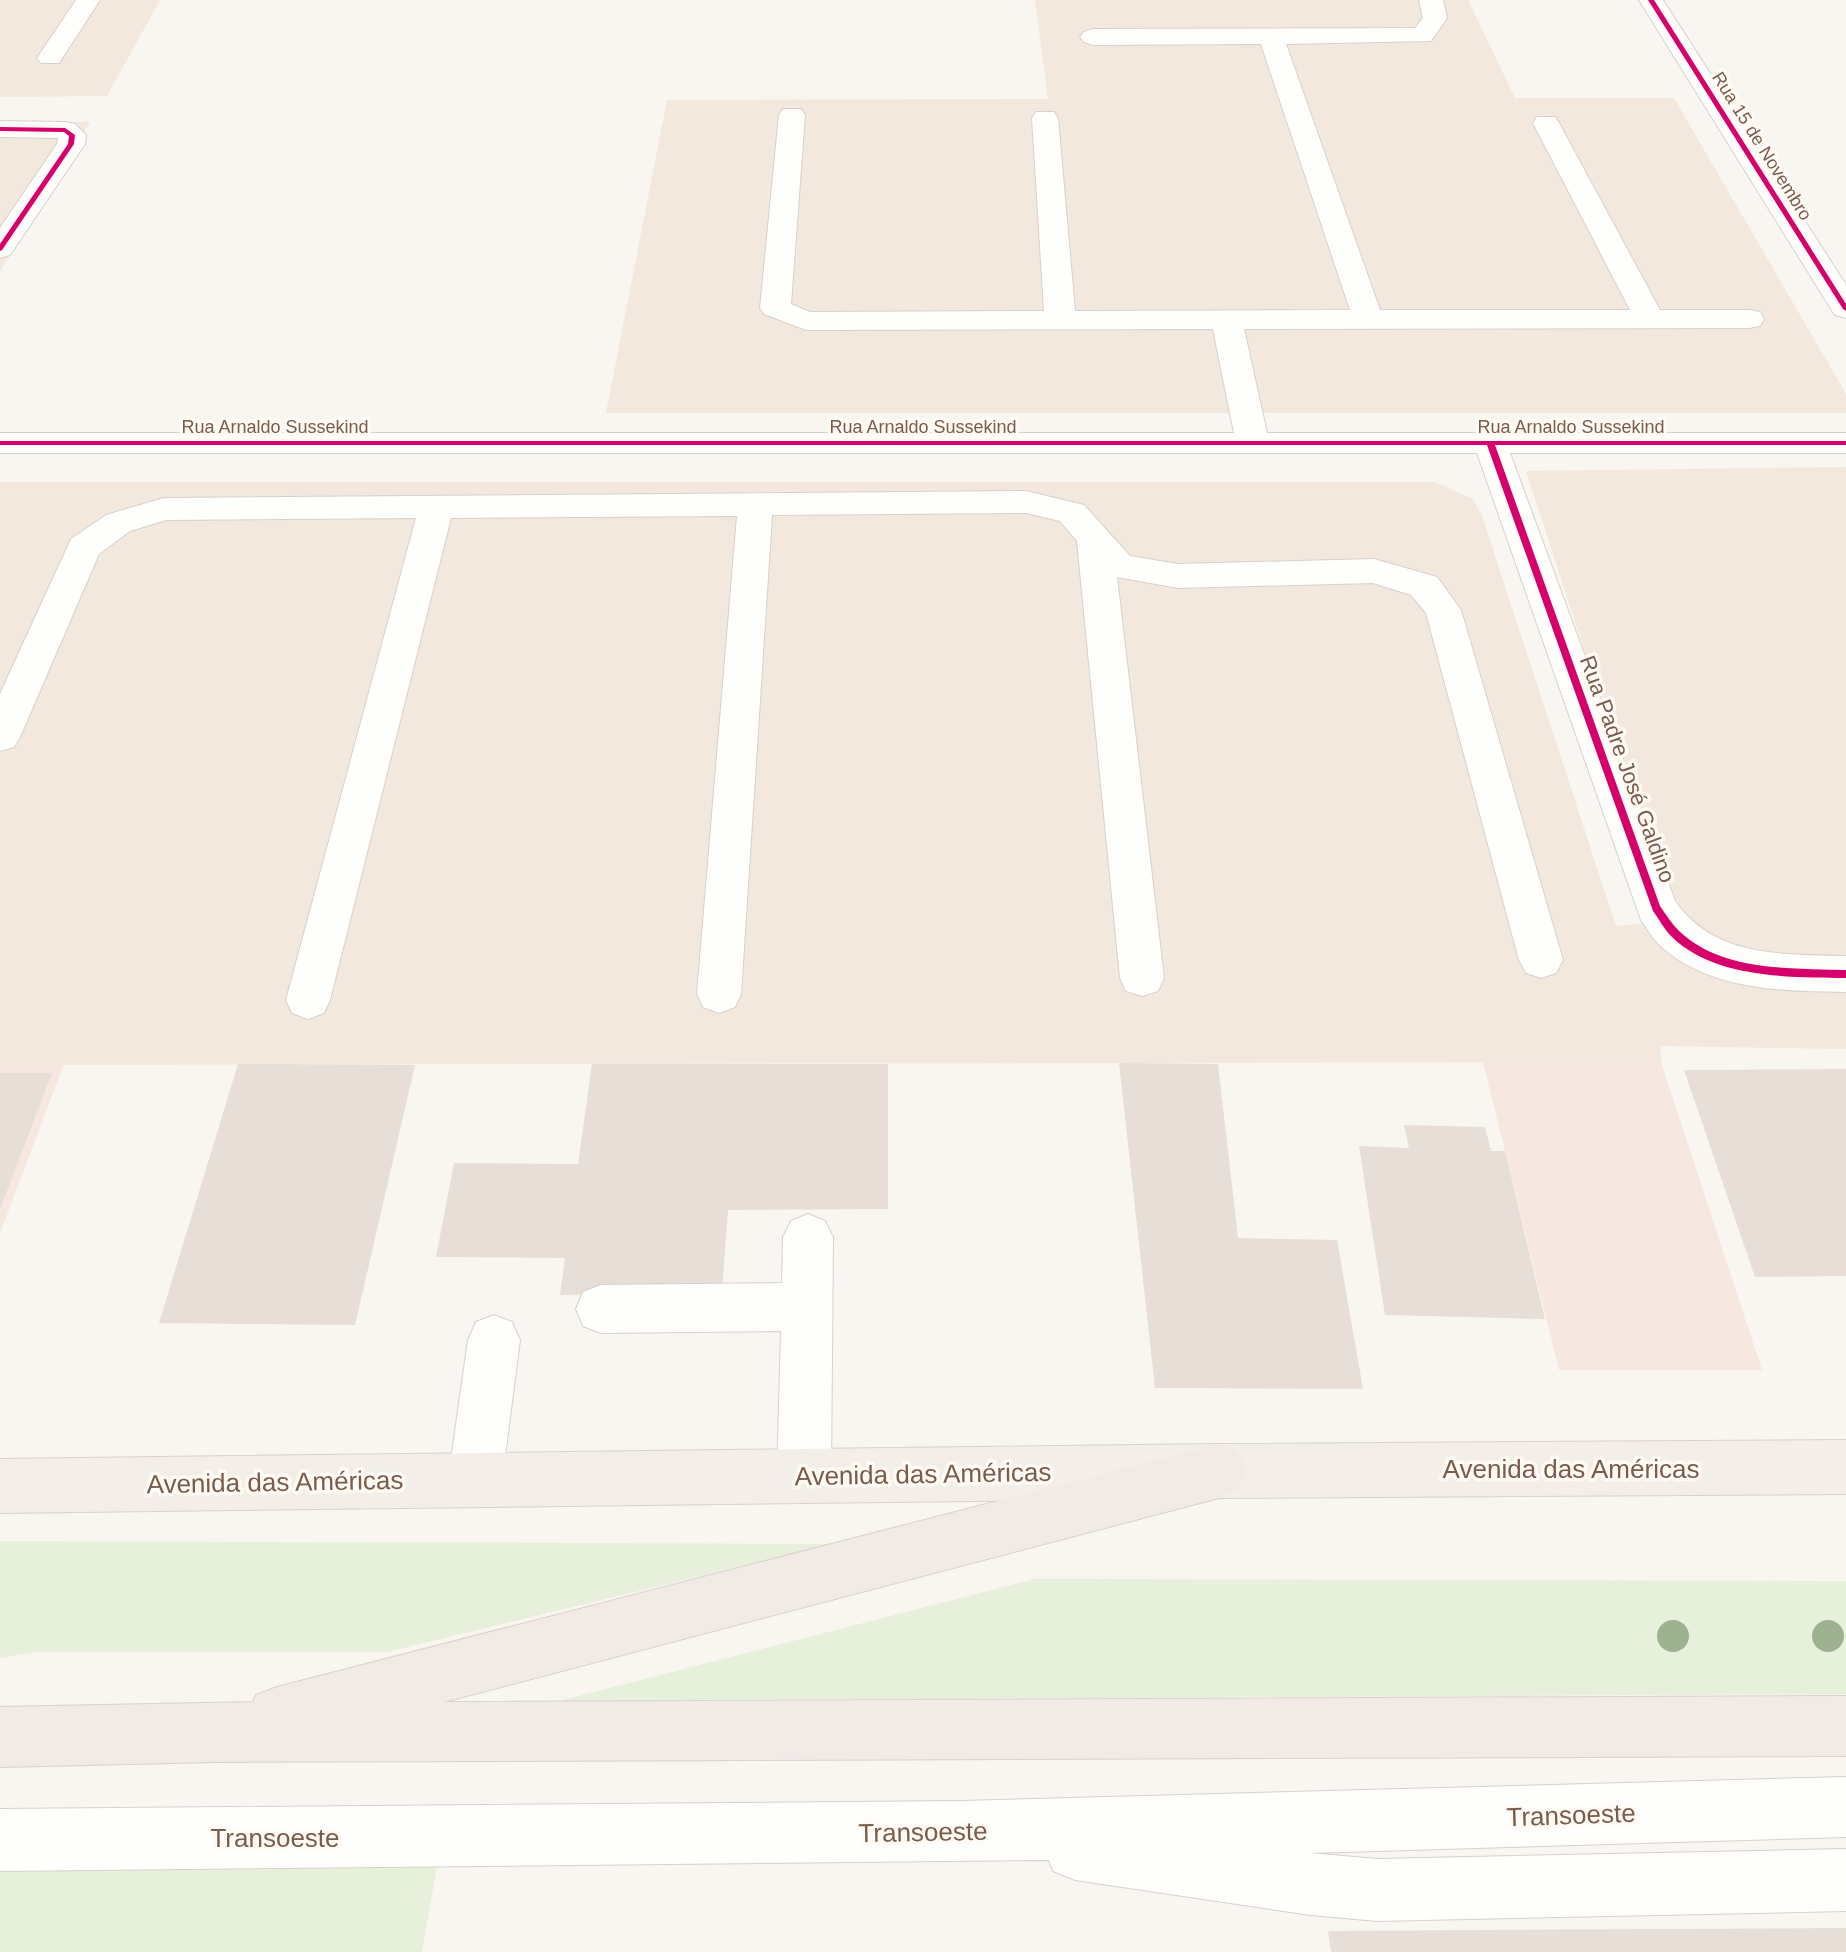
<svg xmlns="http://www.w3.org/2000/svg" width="1846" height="1952" viewBox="0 0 1846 1952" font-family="Helvetica,sans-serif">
<rect width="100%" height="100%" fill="#f9f5f0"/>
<!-- residential -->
<g fill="#f2e8de">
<path d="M 0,0 L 160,0 L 107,96 L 0,97 Z"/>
<path d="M 1035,0 L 1468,0 L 1515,98 L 1674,98 L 1846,394 L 1846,413 L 606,413 L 667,100 L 1048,99 Z"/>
<path d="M 0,122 L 90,122 L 0,271 Z"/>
<path d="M 1846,467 L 1846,1049 L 1660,1046 L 1661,1062 L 0,1065 L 0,482 L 1435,482 L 1473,499 L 1482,516 L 1616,926 L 1672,921 L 1526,471 Z"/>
</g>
<!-- commercial -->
<g fill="#f6e8e1">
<path d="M 1483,1062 L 1661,1062 L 1762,1370 L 1559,1370 Z"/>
<path d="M 64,1064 L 0,1233 L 0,1065 Z"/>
</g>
<!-- green -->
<g fill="#e7f0db">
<path d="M 0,1541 L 832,1544 L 387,1652 L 35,1652 L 0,1658 Z"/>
<path d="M 1035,1579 L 1846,1581 L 1846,1694 L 559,1701 Z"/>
<path d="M 439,1855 L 422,1952 L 0,1952 L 0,1859 Z"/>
</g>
<!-- building -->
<g fill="#e6ded7">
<path d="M 1119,1063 L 1218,1064 L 1238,1238 L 1337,1240 L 1363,1389 L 1155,1388 Z"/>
<path d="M 238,1064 L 415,1065 L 355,1325 L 159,1323 Z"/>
<path d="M 592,1064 L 888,1064 L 888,1209 L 728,1210 L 722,1291 L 560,1295 L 565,1258 L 436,1257 L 454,1163 L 578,1164 Z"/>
<path d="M 1846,1069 L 1846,1276 L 1755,1277 L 1684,1070 Z"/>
<path d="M 0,1073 L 52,1073 L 0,1209 Z"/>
<path d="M 1404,1125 L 1485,1127 L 1491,1151 L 1505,1151 L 1545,1319 L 1385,1315 L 1359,1146 L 1409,1148 Z"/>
<path d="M 1846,1928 L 1846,1952 L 1331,1952 L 1328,1931 Z"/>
</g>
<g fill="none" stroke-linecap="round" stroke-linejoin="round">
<defs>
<g id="minor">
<path d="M 76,0 L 100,0 L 59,63 L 41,63 L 37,58 Z"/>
<path d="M 1419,0 L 1443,0 L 1447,18 L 1431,41 L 1286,44 L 1380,310 L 1630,310 L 1533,123 L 1537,117 L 1555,117 L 1559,123 L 1660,310 L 1749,310 L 1760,312 L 1764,319 L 1760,326 L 1749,328 L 1244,329 L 1267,433 L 1846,433 L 1846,453 L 1510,453 L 1675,901 C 1715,958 1782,954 1846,956 L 1846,992 C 1784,991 1714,991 1664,949 C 1654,941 1648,930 1641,920 L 1477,453 L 0,453 L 0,433 L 1234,433 L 1213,329 L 806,330 L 764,314 L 760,308 L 779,115 L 783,109 L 801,109 L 805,115 L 791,304 L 810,312 L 1044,311 L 1032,118 L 1036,112 L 1054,112 L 1058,118 L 1075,311 L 1350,310 L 1261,44 L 1093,45 L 1084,42 L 1080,37 L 1084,32 L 1093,29 L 1415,28 L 1423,18 Z"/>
<path d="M 1639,0 L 1663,0 L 1846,285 L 1846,318 L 1835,315 L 1831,309 Z"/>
<path d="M 0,121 L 65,122 L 75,124 L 86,135 L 85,144 L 10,255 L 0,258 L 0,228 L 57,144 L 58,138 L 0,137 Z"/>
<path d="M 1026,491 L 1084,505 L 1130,556 L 1178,564 L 1374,559 L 1437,577 L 1461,610 L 1563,960 L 1556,973 L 1541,978 L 1526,973 L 1519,960 L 1426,613 L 1411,595 L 1373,583 L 1178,588 L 1117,577 L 1164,978 L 1158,991 L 1142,996 L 1126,991 L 1120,978 L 1077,541 L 1060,521 L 1026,513 L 772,515 L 741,994 L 735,1007 L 719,1013 L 703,1007 L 697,994 L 737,516 L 451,518 L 330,1000 L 324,1013 L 308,1019 L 292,1013 L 286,1000 L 416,518 L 166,520 L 130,531 L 99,554 L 20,737 L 14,747 L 0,751 L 0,694 L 71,539 L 106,515 L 164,498 Z"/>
<path d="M 808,1214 L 825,1221 L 833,1237 L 831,1475 L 823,1494 L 804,1502 L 785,1494 L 777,1475 L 781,1331 L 601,1333 L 583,1326 L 576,1309 L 583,1292 L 601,1285 L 782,1283 L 783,1237 L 791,1221 Z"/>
<path d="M 494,1315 L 512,1322 L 520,1340 L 502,1480 L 494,1499 L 475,1507 L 456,1499 L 448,1480 L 468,1340 L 476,1322 Z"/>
<path d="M 1846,1777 L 1846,1837 L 1310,1853 L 1377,1859 L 1846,1849 L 1846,1911 L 1377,1921 L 1311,1915 L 1075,1880 L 1053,1871 L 1049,1860 L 0,1871 L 0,1809 L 961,1801 Z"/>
</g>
<path id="major" d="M 1846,1440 L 1846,1494 L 1219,1498 L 0,1513 L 0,1459 L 1219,1444 Z"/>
<path id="highway" d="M 1219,1444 L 1238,1452 L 1246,1471 L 1238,1490 L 1219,1498 L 444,1702 L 1846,1696 L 1846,1756 L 216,1762 L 0,1767 L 0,1707 L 253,1702 L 256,1695 L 277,1687 Z"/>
</defs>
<!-- minor casing -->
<use href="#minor" stroke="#d7d1cb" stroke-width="2"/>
<!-- major casing -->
<use href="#major" stroke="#dad1cc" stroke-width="2"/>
<!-- highway casing -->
<use href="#highway" stroke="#dad1cc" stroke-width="2"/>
<!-- minor -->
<use href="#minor" fill="#fefefd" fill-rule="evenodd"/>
<!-- major -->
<use href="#major" fill="#f3eee8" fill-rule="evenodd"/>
<!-- highway -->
<use href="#highway" fill="#f2eae7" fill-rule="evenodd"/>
<defs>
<g id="cycleway">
<path d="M 1648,0 L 1654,0 L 1846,304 L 1846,311 L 1843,309 Z"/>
<path d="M 0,127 L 65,128 L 75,135 L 74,144 L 2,250 L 0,251 L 0,244 L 68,144 L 69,136 L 64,132 L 0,131 Z"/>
<path d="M 0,441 L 1846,441 L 1846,445 L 1495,445 L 1660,906 C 1666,915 1672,924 1679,931 C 1722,972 1791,968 1846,970 L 1846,978 C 1790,977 1714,979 1671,936 C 1664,929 1659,919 1653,911 L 1487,445 L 0,445 Z"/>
</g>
</defs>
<!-- cycleway casing -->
<use href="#cycleway" stroke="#fffaf3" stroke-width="5"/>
<!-- cycleway -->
<use href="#cycleway" fill="#d6006c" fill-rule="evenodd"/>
</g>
<!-- trees -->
<g fill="#9eb190">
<circle cx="1673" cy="1636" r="16"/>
<circle cx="1828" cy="1636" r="16"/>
</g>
<g text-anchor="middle" stroke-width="7" stroke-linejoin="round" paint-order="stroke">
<!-- far-street labels -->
<g font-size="18" fill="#7a5c4d" stroke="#fffaf3">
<text transform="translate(1762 146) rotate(58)" y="6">Rua 15 de Novembro</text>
<text x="275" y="433">Rua Arnaldo Sussekind</text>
<text x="923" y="433">Rua Arnaldo Sussekind</text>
<text x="1571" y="433">Rua Arnaldo Sussekind</text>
</g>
<!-- street labels -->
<g font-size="22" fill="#7a5c4d" stroke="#fffaf3">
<text transform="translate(1628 769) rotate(70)" y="8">Rua Padre José Galdino</text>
</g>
<!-- near-street labels -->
<g font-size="26" fill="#7a5c4d" stroke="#fffaf3">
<text x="1571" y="1478">Avenida das Américas</text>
<text transform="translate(923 1474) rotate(-1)" y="9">Avenida das Américas</text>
<text transform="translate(275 1482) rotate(-1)" y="9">Avenida das Américas</text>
<text transform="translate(1571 1815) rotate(-2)" y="9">Transoeste</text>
<text transform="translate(923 1832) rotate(-1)" y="9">Transoeste</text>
<text x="275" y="1847">Transoeste</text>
</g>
</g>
</svg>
